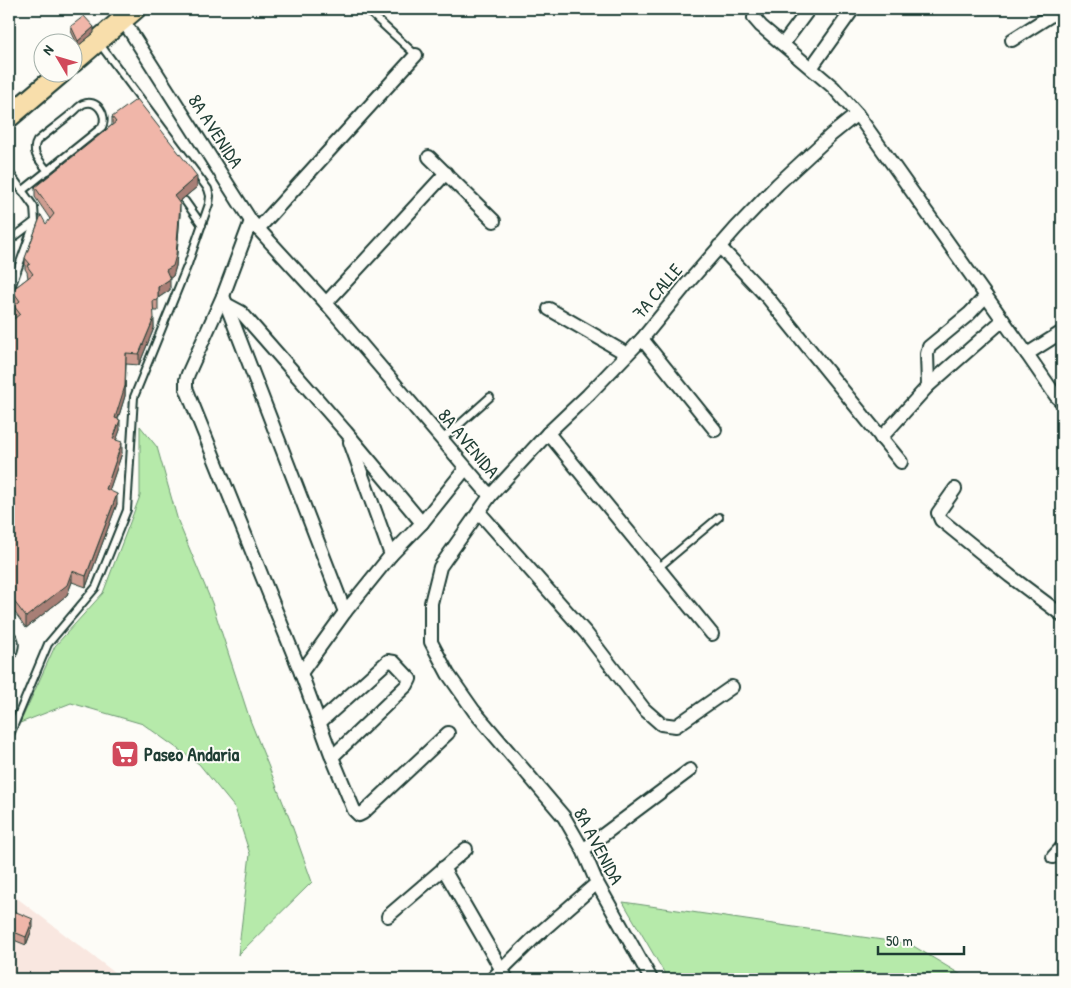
<svg xmlns="http://www.w3.org/2000/svg" width="1071" height="988" viewBox="0 0 1071 988" font-family="'Patrick Hand',sans-serif">
<rect width="100%" height="100%" fill="#fdfcf7"/>
<filter id="ink" filterUnits="userSpaceOnUse"><feTurbulence type="fractalNoise" baseFrequency=".02" numOctaves="2"/><feDisplacementMap in="SourceGraphic" scale="10" xChannelSelector="R" yChannelSelector="G"/><feConvolveMatrix kernelMatrix="1 2 1 2 8 2 1 2 1" color-interpolation-filters="sRGB"/></filter>
<g filter="url(#ink)">
<!-- built -->
<path fill="#f9e7e0" d="M 9,892 L 123,979 L 9,979 Z"/>
<!-- green -->
<g fill="#b6eaaa" stroke="#6a946f">
<path d="M 140,426 L 157,447 L 178,521 L 212,603 L 250,720 L 290,820 L 312,882 L 238,955 L 250,854 L 235,808 L 199,764 L 143,724 L 71,703 L 20,723 L 55,646 L 103,593 L 140,496 Z"/>
<path d="M 623,902 L 910,944 L 968,979 L 668,979 Z"/>
</g>
<g fill="none" stroke-linecap="round" stroke-linejoin="round">
<defs>
<g id="service">
<path d="M 366,9 L 416,55"/>
<path d="M 9,172 L 34,207 L 35,221 L 9,293"/>
<path d="M 22,191 L 102,127 C 108,115 97,98 83,104 C 79,106 75,111 71,114 C 60,123 48,132 37,141 C 30,153 41,162 48,171"/>
<path d="M 185,201 L 202,225"/>
<path d="M 9,241 L 34,222"/>
<path d="M 441,439 L 451,432 L 490,397"/>
<path d="M 658,568 L 719,517"/>
<path d="M 9,633 C 20,641 13,652 9,663"/>
<path d="M 9,737 L 48,644 L 96,587 L 127,510 L 134,397 L 188,264 L 209,204 L 210,196 L 208,189 L 99,43"/>
</g>
<g id="minor">
<path d="M 116,9 L 251,221 L 326,303 L 490,496"/>
<path d="M 756,9 L 754,18 L 761,26 L 833,87 L 857,114 L 1027,354 L 1056,396 L 1062,402"/>
<path d="M 1012,40 L 1061,9"/>
<path d="M 783,44 L 809,9"/>
<path d="M 811,68 L 853,9"/>
<path d="M 429,157 L 494,221"/>
<path d="M 251,221 L 223,296 L 188,374 L 186,380 L 186,388 L 301,673 L 332,757 L 354,810 L 359,815 L 363,813 L 448,733"/>
<path d="M 258,229 L 416,55"/>
<path d="M 719,246 L 768,298 L 901,462"/>
<path d="M 223,296 L 345,612"/>
<path d="M 326,303 L 446,173"/>
<path d="M 226,304 L 241,312 L 346,432 L 422,523"/>
<path d="M 549,309 L 627,354"/>
<path d="M 642,339 L 715,430"/>
<path d="M 1027,354 L 1062,332"/>
<path d="M 928,386 L 927,354 L 929,347 L 969,314 L 986,296"/>
<path d="M 548,433 L 712,634"/>
<path d="M 881,438 L 928,386 L 1003,320"/>
<path d="M 350,442 L 391,555"/>
<path d="M 955,489 L 938,513 L 941,520 L 1010,576 L 1062,615"/>
<path d="M 479,512 L 586,633 L 644,709 L 661,724 L 676,726 L 732,687"/>
<path d="M 301,673 L 345,612 L 391,555 L 422,523 L 466,468"/>
<path d="M 319,723 L 388,661 L 394,662 L 410,679 L 407,685 L 332,757"/>
<path d="M 583,850 L 690,770"/>
<path d="M 1053,857 L 1062,847"/>
<path d="M 443,868 L 507,979"/>
<path d="M 388,916 L 466,849"/>
<path d="M 492,979 L 535,937 L 597,883"/>
<path d="M 651,979 L 597,883 L 583,850 L 564,817 L 474,711 L 448,674 L 431,642 L 431,603 L 440,567 L 490,496 L 548,433 L 588,395 L 642,339 L 686,285 L 736,228 L 778,184 L 831,135 L 857,114"/>
</g>
<g id="primary">
<path d="M 72,63 L 135,9"/>
<path d="M 9,117 L 62,72"/>
</g>
</defs>
<!-- service casing -->
<use href="#service" stroke="#1f3d34" stroke-width="10"/>
<!-- minor casing -->
<use href="#minor" stroke="#1f3d34" stroke-width="16"/>
<!-- primary casing -->
<use href="#primary" stroke="#1f3d34" stroke-width="24"/>
<!-- service -->
<use href="#service" stroke="#fdfcf7" stroke-width="6"/>
<!-- minor -->
<use href="#minor" stroke="#fdfcf7" stroke-width="12"/>
<!-- primary -->
<use href="#primary" stroke="#f8deab" stroke-width="20"/>
</g>
<!-- wall -->
<g fill="#ce9d91" stroke="#1f3d34">
<path d="M 71,26 L 94,33 L 78,46 L 71,31 Z"/>
<path d="M 112,117 L 197,187 L 179,202 L 180,214 L 176,266 L 173,276 L 169,279 L 170,290 L 158,298 L 158,311 L 153,311 L 154,328 L 139,365 L 126,364 L 125,396 L 118,419 L 120,430 L 116,440 L 122,453 L 109,491 L 117,504 L 86,587 L 72,582 L 67,595 L 26,628 L 13,610 L 10,612 L 9,611 L 9,323 L 15,318 L 14,316 L 14,306 L 15,304 L 12,300 L 12,290 L 28,278 L 27,272 L 25,269 L 25,258 L 50,219 L 35,197 L 35,187 L 112,125 Z"/>
<path d="M 9,909 L 33,927 L 26,945 L 9,938 Z"/>
</g>
<!-- shaded-wall -->
<g fill="#a87f76" stroke="#1f3d34">
<path d="M 94,27 L 94,33 L 78,46 L 78,41 Z"/>
<path d="M 197,176 L 197,187 L 174,206 L 174,196 Z"/>
<path d="M 180,204 L 180,214 L 176,266 L 173,276 L 166,281 L 166,270 Z"/>
<path d="M 170,279 L 170,290 L 158,298 L 158,287 Z"/>
<path d="M 154,318 L 154,328 L 139,365 L 139,354 Z"/>
<path d="M 126,353 L 125,396 L 115,428 L 115,418 Z"/>
<path d="M 120,420 L 120,430 L 113,450 L 113,439 Z"/>
<path d="M 122,442 L 122,453 L 106,500 L 106,489 Z"/>
<path d="M 117,494 L 117,504 L 86,587 L 86,576 Z"/>
<path d="M 72,571 L 72,582 L 67,595 L 26,628 L 26,617 Z"/>
<path d="M 13,600 L 13,610 L 10,612 L 10,602 Z"/>
<path d="M 33,919 L 33,927 L 26,945 L 26,937 Z"/>
</g>
<!-- building -->
<g fill="#f0b6a9" stroke="#1f3d34">
<path d="M 84,16 L 94,27 L 78,41 L 71,26 Z"/>
<path d="M 137,99 L 197,176 L 174,196 L 180,204 L 176,255 L 173,266 L 166,270 L 170,279 L 158,287 L 158,300 L 153,301 L 154,318 L 139,354 L 126,353 L 125,386 L 115,418 L 120,420 L 113,439 L 122,442 L 106,489 L 117,494 L 86,576 L 72,571 L 67,585 L 26,617 L 13,600 L 10,602 L 9,600 L 9,323 L 20,314 L 14,306 L 20,301 L 12,290 L 33,274 L 27,266 L 30,264 L 25,258 L 41,215 L 46,224 L 54,214 L 35,187 L 116,122 L 112,117 Z"/>
<path d="M 9,909 L 33,919 L 26,937 L 9,930 Z"/>
</g>
</g>
<!-- icons -->
<defs>
<symbol id="supermarket-square" viewBox="-11 -11 22 22"><rect x="-9" y="-9" width="18" height="18" rx="4" fill="#d1495b" stroke="#fdfcf7"/><path d="M-6-5.5h2.5l.6 2H6L4.5 2H-2.5L-4.4-4H-6ZM-1.5 3.2a1.3 1.3 0 1 0 .1 0ZM3 3.2a1.3 1.3 0 1 0 .1 0Z" fill="#fff"/></symbol>
</defs>
<g fill-rule="evenodd">
<use href="#supermarket-square" x="109" y="738" width="32" height="32"/>
</g>
<g text-anchor="middle" stroke-width="4" stroke-linejoin="round" paint-order="stroke">
<!-- street labels -->
<g font-size="19" fill="#1f3d34" stroke="#fdfcf7">
<text transform="translate(216 131) rotate(57)" y="7">8A AVENIDA</text>
<text transform="translate(657 291) rotate(-50)" y="7">7A CALLE</text>
<text transform="translate(469 443) rotate(50)" y="7">8A AVENIDA</text>
<text transform="translate(599 846) rotate(62)" y="7">8A AVENIDA</text>
</g>
<!-- poi labels -->
<g font-size="19" font-weight="bold" fill="#1f3d34" stroke="#fdfcf7" text-anchor="start">
<text x="144" y="761">Paseo Andaria</text>
</g>
</g>
<!-- margin -->
<rect width="1071" height="988" fill="none" stroke="#fdfcf7" stroke-width="30"/>
<rect x="15" y="15" width="1041" height="958" fill="none" stroke="#1f3d34" stroke-width="2" filter="url(#ink)"/>
<!-- north arrow -->
<g transform="translate(58 58) rotate(308)"><circle r="24" fill="#fdfcf7" stroke="#a4b0a9"/>
<path d="M0-4L9 19L0 12L-9 19Z" fill="#d1495b"/>
<text y="-8" font-size="14" font-weight="bold" text-anchor="middle" fill="#1f3d34">N</text>
</g>
<!-- scale -->
<path d="M878 946v8h86v-8" fill="none" stroke="#1f3d34" stroke-width="2.5"/>
<text x="886" y="946" font-size="15" fill="#1f3d34" stroke="#fdfcf7" stroke-width="4" paint-order="stroke">50 m</text>
</svg>
